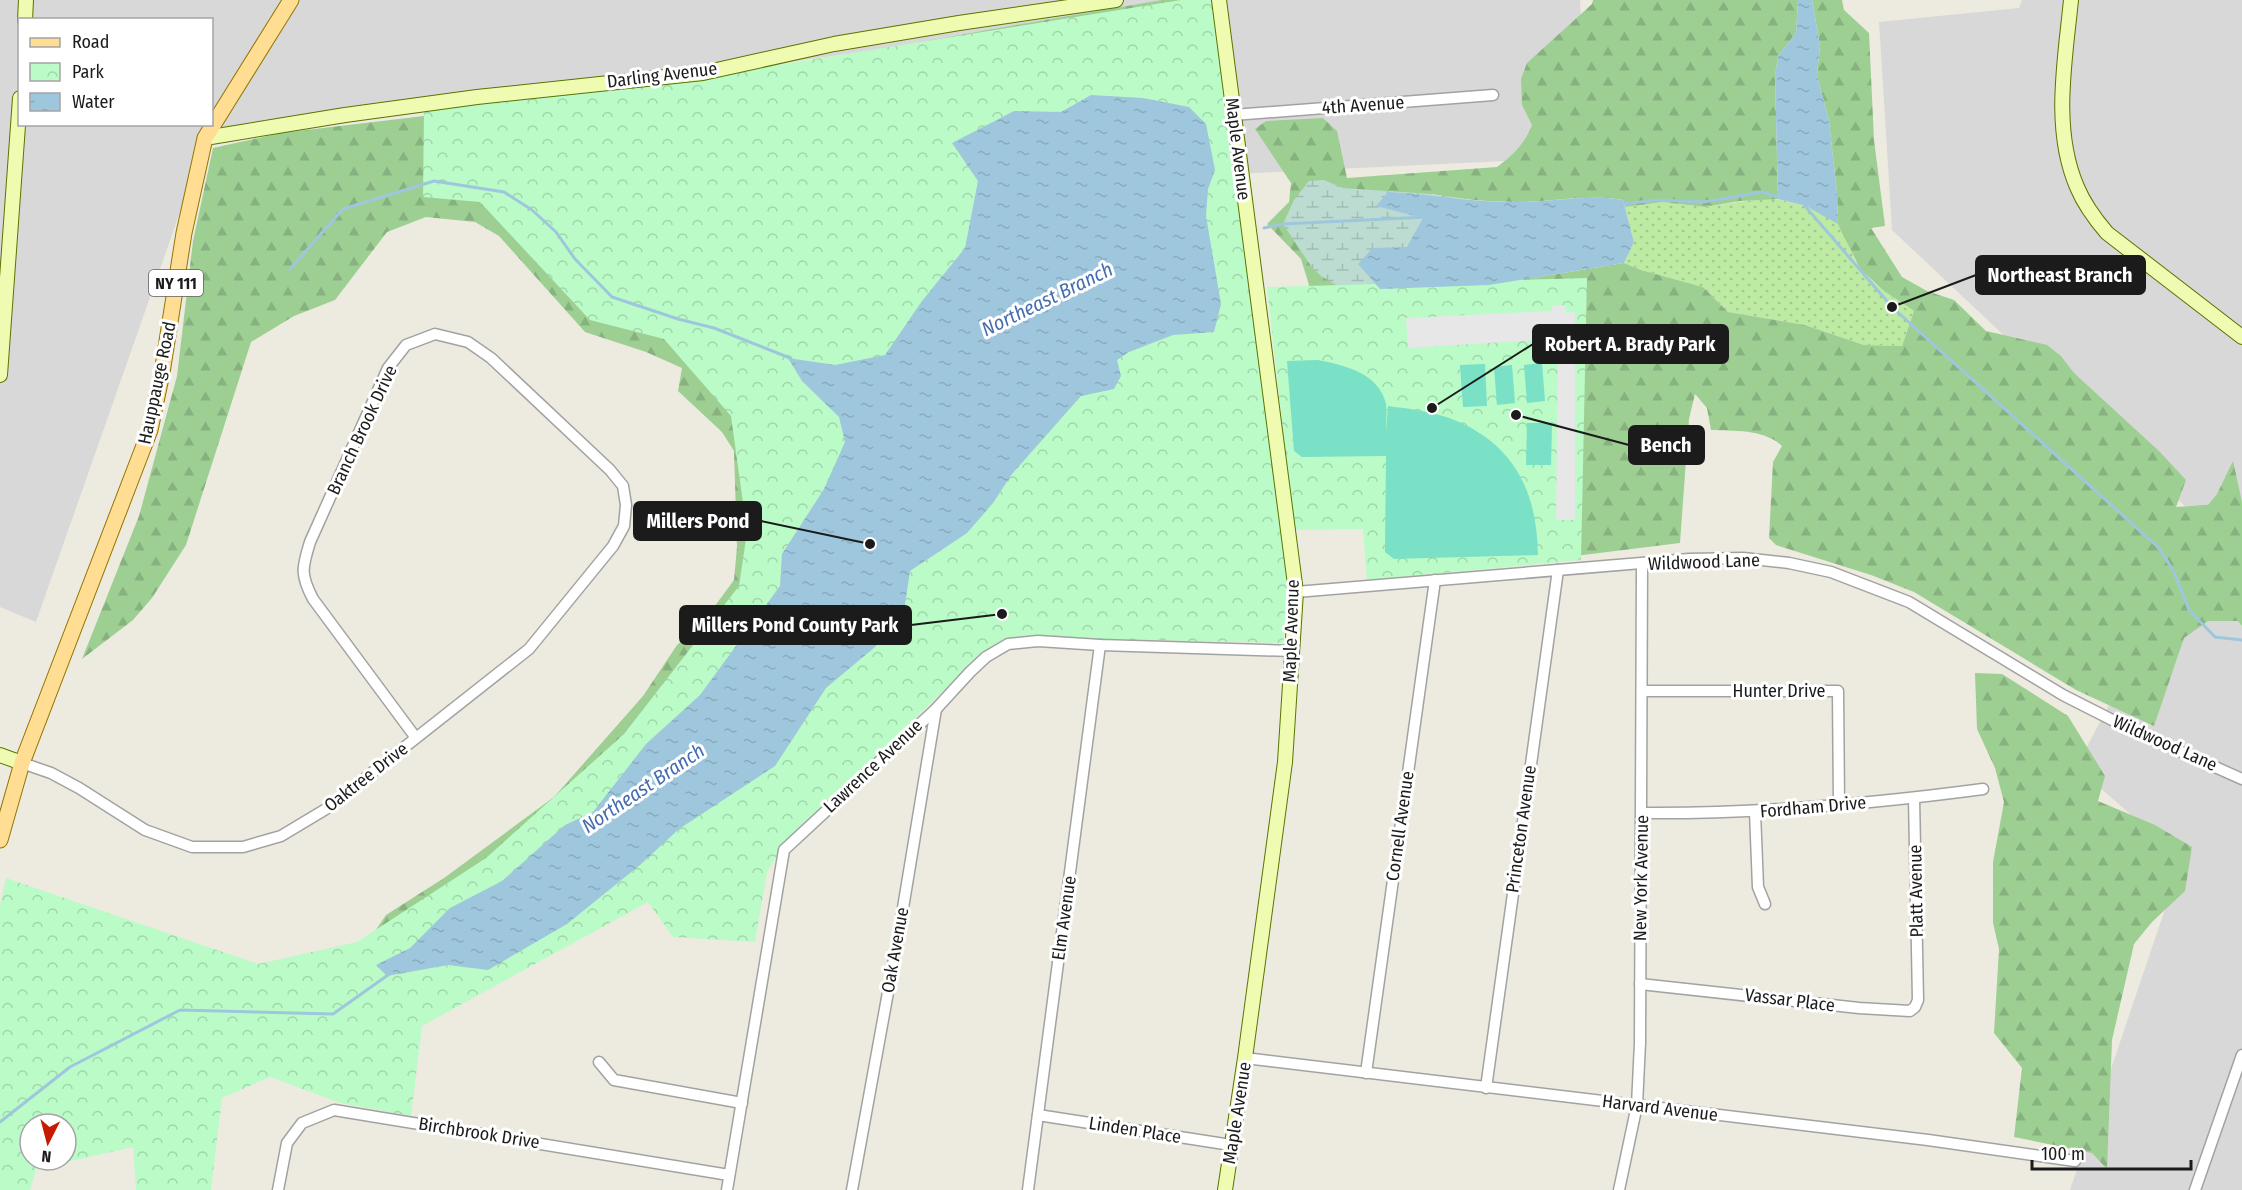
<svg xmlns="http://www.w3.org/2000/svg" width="2242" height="1190" viewBox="0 0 2242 1190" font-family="'Fira Sans Condensed',sans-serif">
<defs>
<pattern id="grass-dots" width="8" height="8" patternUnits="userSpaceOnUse" patternTransform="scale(1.5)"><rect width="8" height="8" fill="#bdeba3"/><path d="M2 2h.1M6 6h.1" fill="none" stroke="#a2c98c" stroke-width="1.8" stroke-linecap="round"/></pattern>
<pattern id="forest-firs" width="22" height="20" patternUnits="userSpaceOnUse" patternTransform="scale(1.5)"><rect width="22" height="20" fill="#9dcf93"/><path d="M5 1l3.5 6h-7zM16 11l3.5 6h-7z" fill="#87b17e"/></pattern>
<pattern id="wetland-marsh" width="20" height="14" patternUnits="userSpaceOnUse" patternTransform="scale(1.5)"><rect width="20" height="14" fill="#bcdcd2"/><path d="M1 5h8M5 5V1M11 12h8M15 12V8" fill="none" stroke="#a1bcb4"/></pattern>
<pattern id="park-crowns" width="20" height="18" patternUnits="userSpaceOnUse" patternTransform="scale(1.5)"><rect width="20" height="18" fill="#bafbc7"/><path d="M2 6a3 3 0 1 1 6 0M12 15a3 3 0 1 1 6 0" fill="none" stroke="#9fd7aa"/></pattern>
<pattern id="water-ripples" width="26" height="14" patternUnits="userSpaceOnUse" patternTransform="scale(1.5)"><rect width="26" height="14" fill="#9ec7dd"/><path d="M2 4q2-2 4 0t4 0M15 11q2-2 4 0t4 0" fill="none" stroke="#88aabd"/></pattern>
</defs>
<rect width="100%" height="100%" fill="#edebe0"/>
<!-- residential -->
<g fill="#d9d8d8" fill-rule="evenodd">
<path d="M 0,0 L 1580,0 L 1590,157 L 1212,175 L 1206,7 L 206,138 L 36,622 L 0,607 ZM 20,20 L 212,20 L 212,124 L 20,124 Z"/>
<path d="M 2022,0 L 2242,0 L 2242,527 L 2203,523 L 1892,230 L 1879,22 L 2019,8 Z"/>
<path d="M 2184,565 L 2242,565 L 2242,1190 L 2070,1190 L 2182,859 L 2076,767 Z"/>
</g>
<!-- grass -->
<path fill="url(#grass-dots)" d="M 1766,198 C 1784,199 1829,211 1839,225 C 1849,239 1851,259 1862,271 C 1877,287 1895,299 1914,311 L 1902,346 L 1864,345 L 1805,325 L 1728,312 L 1703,287 L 1641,270 L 1624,263 L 1634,242 L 1625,207 L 1663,202 L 1705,207 Z"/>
<!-- forest -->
<g fill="url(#forest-firs)">
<path d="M 1162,0 L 1202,0 L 841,440 L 592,808 L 373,934 L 386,915 L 444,878 L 554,797 L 643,696 L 677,645 L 703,622 L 734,580 L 737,547 L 734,451 L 722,432 L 678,391 L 682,368 L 646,352 L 585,332 L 499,236 L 475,222 L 426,217 L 387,232 L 335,300 L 294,316 L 251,342 L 186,545 L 152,598 L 133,620 L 82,659 L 139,516 L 177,376 L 193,241 L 213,148 L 281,133 L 708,82 L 987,30 Z"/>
<path d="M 1593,0 L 1798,0 L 1796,33 L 1778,56 L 1775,76 L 1778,199 L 1740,201 L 1705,207 L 1663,202 L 1625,207 L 1623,200 C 1588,194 1552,202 1516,202 C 1487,202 1460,199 1432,194 L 1489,285 L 1624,263 L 1641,270 L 1703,287 L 1728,312 L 1805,325 L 1864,345 L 1902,346 L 1914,311 L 1884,291 L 1860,269 L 1838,224 L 1837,193 L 1829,121 L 1817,75 L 1820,46 L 1812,0 L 1842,0 L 1844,10 L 1869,33 L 1874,140 L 1885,226 L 1871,228 L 1902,277 L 1927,291 L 1954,300 L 1986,331 L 2047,345 L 2061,356 L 2074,373 L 2159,451 L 2186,480 L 2176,507 L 2208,505 L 2217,494 L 2233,461 L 2242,502 L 2242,626 L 2238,621 L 2208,621 L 2184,638 L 2154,726 L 2076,690 L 1914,592 L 1871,575 L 1776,545 L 1769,538 L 1773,462 L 1782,446 C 1764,429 1734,431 1711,430 L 1707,408 L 1695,394 L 1689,419 L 1680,543 L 1575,556 L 1288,312 L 1309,285 L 1301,259 L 1267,224 L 1289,202 L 1291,183 L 1255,129 L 1266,121 L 1323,118 L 1337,131 L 1347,178 L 1497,167 C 1513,155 1524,145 1532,125 L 1522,105 L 1521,79 L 1527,63 L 1592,4 Z"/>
<path d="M 1975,673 L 2002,674 L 2068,716 L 2105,776 L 2098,801 L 2155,825 L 2192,847 L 2185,891 L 2152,922 L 2134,944 L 2112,1040 L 2107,1169 L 2092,1153 L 2014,1137 L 2022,1068 L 1994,1033 L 1999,949 L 1993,923 L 1993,862 L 2004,802 L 1995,768 L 1977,729 Z"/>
</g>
<!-- wetland -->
<path fill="url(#wetland-marsh)" d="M 1324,180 L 1343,188 L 1431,194 L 1475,201 L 1516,202 L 1528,245 L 1348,292 L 1321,276 L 1311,266 L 1283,224 L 1294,200 L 1309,181 Z"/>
<!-- park -->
<g fill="url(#park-crowns)" fill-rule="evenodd">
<path d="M 1181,0 L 1211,0 L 1237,183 L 1288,590 L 1283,643 L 1006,637 L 983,653 L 785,843 L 767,872 L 755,942 L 673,937 L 648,902 L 422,1026 L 411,1116 L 340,1103 L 270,1077 L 222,1098 L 211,1190 L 136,1190 L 133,1147 L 36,1169 L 30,1190 L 0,1190 L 0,906 L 6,878 L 258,964 L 357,942 L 486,858 L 624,734 L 739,586 L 747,532 L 731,416 L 664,339 L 590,320 L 480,202 L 423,197 L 424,111 L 703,77 ZM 30,1124 L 66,1124 L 66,1160 L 30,1160 Z"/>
<path d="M 1587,278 L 1581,560 L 1367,580 L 1363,529 L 1294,530 L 1267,287 Z"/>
</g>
<!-- pitch -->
<g fill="#7ae0c6">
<path d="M 1318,360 C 1344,365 1379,373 1386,404 C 1387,414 1386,424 1386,433 L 1388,406 C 1411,409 1437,412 1459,422 C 1517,448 1537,495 1538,555 L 1394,559 L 1385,552 L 1386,456 L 1302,457 L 1294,451 L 1287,361 Z"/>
<path d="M 1542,363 L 1545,401 L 1527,403 L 1524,365 Z"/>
<path d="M 1485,364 L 1487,406 L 1463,407 L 1460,365 Z"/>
<path d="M 1512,365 L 1515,403 L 1497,405 L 1494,367 Z"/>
<path d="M 1527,423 L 1552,423 L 1551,465 L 1526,465 Z"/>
</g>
<!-- parking -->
<path fill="#e7e7e7" d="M 1566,305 L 1566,313 L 1575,312 L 1575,520 L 1556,520 L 1558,344 L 1539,345 L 1539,340 L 1408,348 L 1406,318 L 1552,311 L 1552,306 Z"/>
<!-- water -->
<g fill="url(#water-ripples)">
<path d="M 1798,0 L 1812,0 L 1820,46 L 1817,75 L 1829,121 L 1837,193 L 1838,224 L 1806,206 L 1778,199 L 1775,76 L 1778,56 L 1796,33 Z"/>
<path d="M 1091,95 L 1143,98 L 1189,107 L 1206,124 L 1215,170 L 1208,189 L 1206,216 L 1221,304 L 1214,332 L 1173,335 L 1129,352 L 1117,360 L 1121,376 L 1114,389 L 1081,396 L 1012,474 L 993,503 L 967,533 L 910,571 L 904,611 L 875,647 L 826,688 L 775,766 L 679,829 L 640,865 L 567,924 L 488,970 L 448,965 L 387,976 L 376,965 L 410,948 L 450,908 L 502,881 L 565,825 L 593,812 L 646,744 L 700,695 L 780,586 L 782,554 L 824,489 L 845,442 L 839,417 L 802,381 L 788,358 L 835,365 L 885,355 L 922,301 L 965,248 L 978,181 L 952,143 L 1014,111 L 1061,112 Z"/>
<path d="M 1388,192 C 1431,194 1474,203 1517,202 C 1553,202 1588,194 1623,200 L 1634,242 L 1624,263 L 1489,285 L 1380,289 L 1358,264 L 1373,248 L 1407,247 L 1423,218 L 1376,206 Z"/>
</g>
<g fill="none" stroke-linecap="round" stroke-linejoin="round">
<!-- stream -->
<g stroke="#9ec7dd" stroke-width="3">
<path d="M 1622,204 L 1658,200 L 1703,202 L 1762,192 L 1781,198"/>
<path d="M 1805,206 L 1892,307 L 2159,548 L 2174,572 L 2189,610 L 2215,637 L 2242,640"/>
<path d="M 1264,228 L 1283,224 L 1427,217"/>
<path d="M 290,269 L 343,209 L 434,181 L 504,192 L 532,210 L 556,232 L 575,259 L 612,297 L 678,319 L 714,328 L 790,358"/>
<path d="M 0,1122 L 70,1067 L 180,1010 L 333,1014 L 388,975"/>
</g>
<defs>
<g id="street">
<path d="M 1233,115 L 1493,95"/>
<path d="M 1296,592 L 1689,559 L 1743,558 L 1789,563 L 1831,572 L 1909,602 L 2063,695 L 2130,729 L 2242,779"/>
<path d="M 1643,691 L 1838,691 L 1839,805"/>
<path d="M 22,763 L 51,773 L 79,788 L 145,830 L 192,847 L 243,847 L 281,836 L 326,809 L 529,649 L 613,546 L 624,526 L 626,505 L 623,486 L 610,470 L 491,358 L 468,342 L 435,334 L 406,345 L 388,368 L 310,542 C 302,568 300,574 313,599 L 416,738"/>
<path d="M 1755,812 L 1758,887 L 1765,904"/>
<path d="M 1642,813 C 1757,814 1870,804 1983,789"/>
<path d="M 1640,984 L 1859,1008 L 1910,1011 L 1915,1007 L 1918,1000 L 1914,798"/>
<path d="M 1245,1058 L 1928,1140 L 2075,1161"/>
<path d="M 599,1062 L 614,1080 L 742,1103"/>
<path d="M 1366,1073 L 1435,580"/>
<path d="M 1486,1088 L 1558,570"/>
<path d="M 1038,1115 L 1231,1145"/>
<path d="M 278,1190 L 287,1143 L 302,1123 L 334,1110 L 729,1175"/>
<path d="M 727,1190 L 784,850 L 936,709 L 970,672 L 986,657 L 1008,644 L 1038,641 L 1100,645 L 1292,651"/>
<path d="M 852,1190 L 899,932 L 936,709"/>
<path d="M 1028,1190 L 1100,645"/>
<path d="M 1619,1190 L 1637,1105 L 1640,1043 L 1642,564"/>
<path d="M 2195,1190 L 2242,1055"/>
</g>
<g id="secondary">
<path d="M 1219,0 L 1296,592 L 1285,762 L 1245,1058 L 1225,1190"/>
<path d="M 2071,0 C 2065,61 2052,129 2077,187 C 2084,204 2095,219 2107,233 L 2242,337"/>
<path d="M 25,20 L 26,0"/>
<path d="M 205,138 L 345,115 L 477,97 L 703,73 L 834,44 L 959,23 L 1116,0"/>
<path d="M 0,375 L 20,98"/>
<path d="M 0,755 L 22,763"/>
</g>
<path id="primary" d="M 0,840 L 22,763 L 150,430 L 162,373 L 184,233 L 205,138 L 291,0"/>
</defs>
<!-- street casing -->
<use href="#street" stroke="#a2a2a2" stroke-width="13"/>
<!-- secondary casing -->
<use href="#secondary" stroke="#587401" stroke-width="16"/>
<!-- primary casing -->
<use href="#primary" stroke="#937500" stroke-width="17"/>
<!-- street -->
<use href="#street" stroke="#fff" stroke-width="10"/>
<!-- secondary -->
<use href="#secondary" stroke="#eefbb0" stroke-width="14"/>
<!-- primary -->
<use href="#primary" stroke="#ffde94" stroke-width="15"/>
</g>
<g text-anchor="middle" stroke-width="6" stroke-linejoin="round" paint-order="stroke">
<!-- shield labels -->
<rect fill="#fff" stroke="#5f5f5f" stroke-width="1.5" x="149" y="270" width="54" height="26" rx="4.5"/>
<g font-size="16" font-weight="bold" fill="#1b1b1b">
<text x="176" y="289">NY 111</text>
</g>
<!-- street labels -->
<g font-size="18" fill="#1b1b1b" stroke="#fff">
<text transform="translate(662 75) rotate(-7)" y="6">Darling Avenue</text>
<text transform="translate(1363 105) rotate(-4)" y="6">4th Avenue</text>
<text transform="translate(1238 149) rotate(83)" y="6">Maple Avenue</text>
<text transform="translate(157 383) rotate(-78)" y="6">Hauppauge Road</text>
<text transform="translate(362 430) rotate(-65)" y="6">Branch Brook Drive</text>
<text transform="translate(1704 562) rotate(-2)" y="6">Wildwood Lane</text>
<text transform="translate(1291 631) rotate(-88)" y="6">Maple Avenue</text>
<text x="1779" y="697">Hunter Drive</text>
<text transform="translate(2165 743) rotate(24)" y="6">Wildwood Lane</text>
<text transform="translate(873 766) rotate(-43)" y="6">Lawrence Avenue</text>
<text transform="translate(366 777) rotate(-38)" y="6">Oaktree Drive</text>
<text transform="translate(1813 807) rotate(-5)" y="6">Fordham Drive</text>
<text transform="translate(1400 826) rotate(-82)" y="6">Cornell Avenue</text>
<text transform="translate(1521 829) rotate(-82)" y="6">Princeton Avenue</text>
<text transform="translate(1641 878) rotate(-89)" y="6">New York Avenue</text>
<text transform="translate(1916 891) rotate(-91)" y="6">Platt Avenue</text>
<text transform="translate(1064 918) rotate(-82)" y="6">Elm Avenue</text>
<text transform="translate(895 950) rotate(-80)" y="6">Oak Avenue</text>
<text transform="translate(1790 1000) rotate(7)" y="6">Vassar Place</text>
<text transform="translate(1660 1108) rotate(7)" y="6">Harvard Avenue</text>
<text transform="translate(1237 1113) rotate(-81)" y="6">Maple Avenue</text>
<text transform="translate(1135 1130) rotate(9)" y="6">Linden Place</text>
<text transform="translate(479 1133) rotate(9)" y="6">Birchbrook Drive</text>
</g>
<!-- water labels -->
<g font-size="20" font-style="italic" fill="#456cad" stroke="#fff">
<text transform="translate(1047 299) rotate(-26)" y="7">Northeast Branch</text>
<text transform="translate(643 788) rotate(-34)" y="7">Northeast Branch</text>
</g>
</g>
<!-- callouts -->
<path fill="none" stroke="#1b1b1b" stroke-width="2" d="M1892 307L1976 275M1432 408L1533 344M1516 415L1629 445M870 544L761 521M1002 614L911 625"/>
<g fill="#1b1b1b" stroke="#fff" stroke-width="2">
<circle cx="1892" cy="307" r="6"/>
<circle cx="1432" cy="408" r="6"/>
<circle cx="1516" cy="415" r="6"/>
<circle cx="870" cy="544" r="6"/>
<circle cx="1002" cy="614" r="6"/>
</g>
<g fill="#1b1b1b" stroke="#1b1b1b" stroke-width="2">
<rect x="1976" y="256" width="169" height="38" rx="6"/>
<rect x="1533" y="325" width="195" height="38" rx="6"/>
<rect x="1629" y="426" width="75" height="38" rx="6"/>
<rect x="634" y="502" width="127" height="38" rx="6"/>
<rect x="680" y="606" width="231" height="38" rx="6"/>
</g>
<g font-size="20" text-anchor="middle" font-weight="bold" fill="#fff">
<text x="2060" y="282">Northeast Branch</text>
<text x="1630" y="351">Robert A. Brady Park</text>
<text x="1666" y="452">Bench</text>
<text x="698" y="528">Millers Pond</text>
<text x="795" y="632">Millers Pond County Park</text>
</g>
<!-- legend -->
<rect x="18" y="18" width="195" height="108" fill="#ffffff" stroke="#a4a4a4" stroke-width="1.5"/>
<rect x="30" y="38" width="30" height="9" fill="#ffde94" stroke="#a4a4a4" stroke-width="1.5"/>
<text x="72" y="48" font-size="18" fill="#1b1b1b">Road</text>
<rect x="30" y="63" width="30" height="18" fill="url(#park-crowns)" stroke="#a4a4a4" stroke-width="1.5"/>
<text x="72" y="78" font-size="18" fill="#1b1b1b">Park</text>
<rect x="30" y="93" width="30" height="18" fill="url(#water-ripples)" stroke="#a4a4a4" stroke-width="1.5"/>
<text x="72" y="108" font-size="18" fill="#1b1b1b">Water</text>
<!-- north arrow -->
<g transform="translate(48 1142) rotate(186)"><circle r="28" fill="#ffffff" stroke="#a4a4a4" stroke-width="1.5"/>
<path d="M0-4.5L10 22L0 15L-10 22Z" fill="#c71a00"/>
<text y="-9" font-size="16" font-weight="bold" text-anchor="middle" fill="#1b1b1b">N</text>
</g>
<!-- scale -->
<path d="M2032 1160v9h159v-9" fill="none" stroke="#1b1b1b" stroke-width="3"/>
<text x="2041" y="1160" font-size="18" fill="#1b1b1b" stroke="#ffffff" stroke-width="4.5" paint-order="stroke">100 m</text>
</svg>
